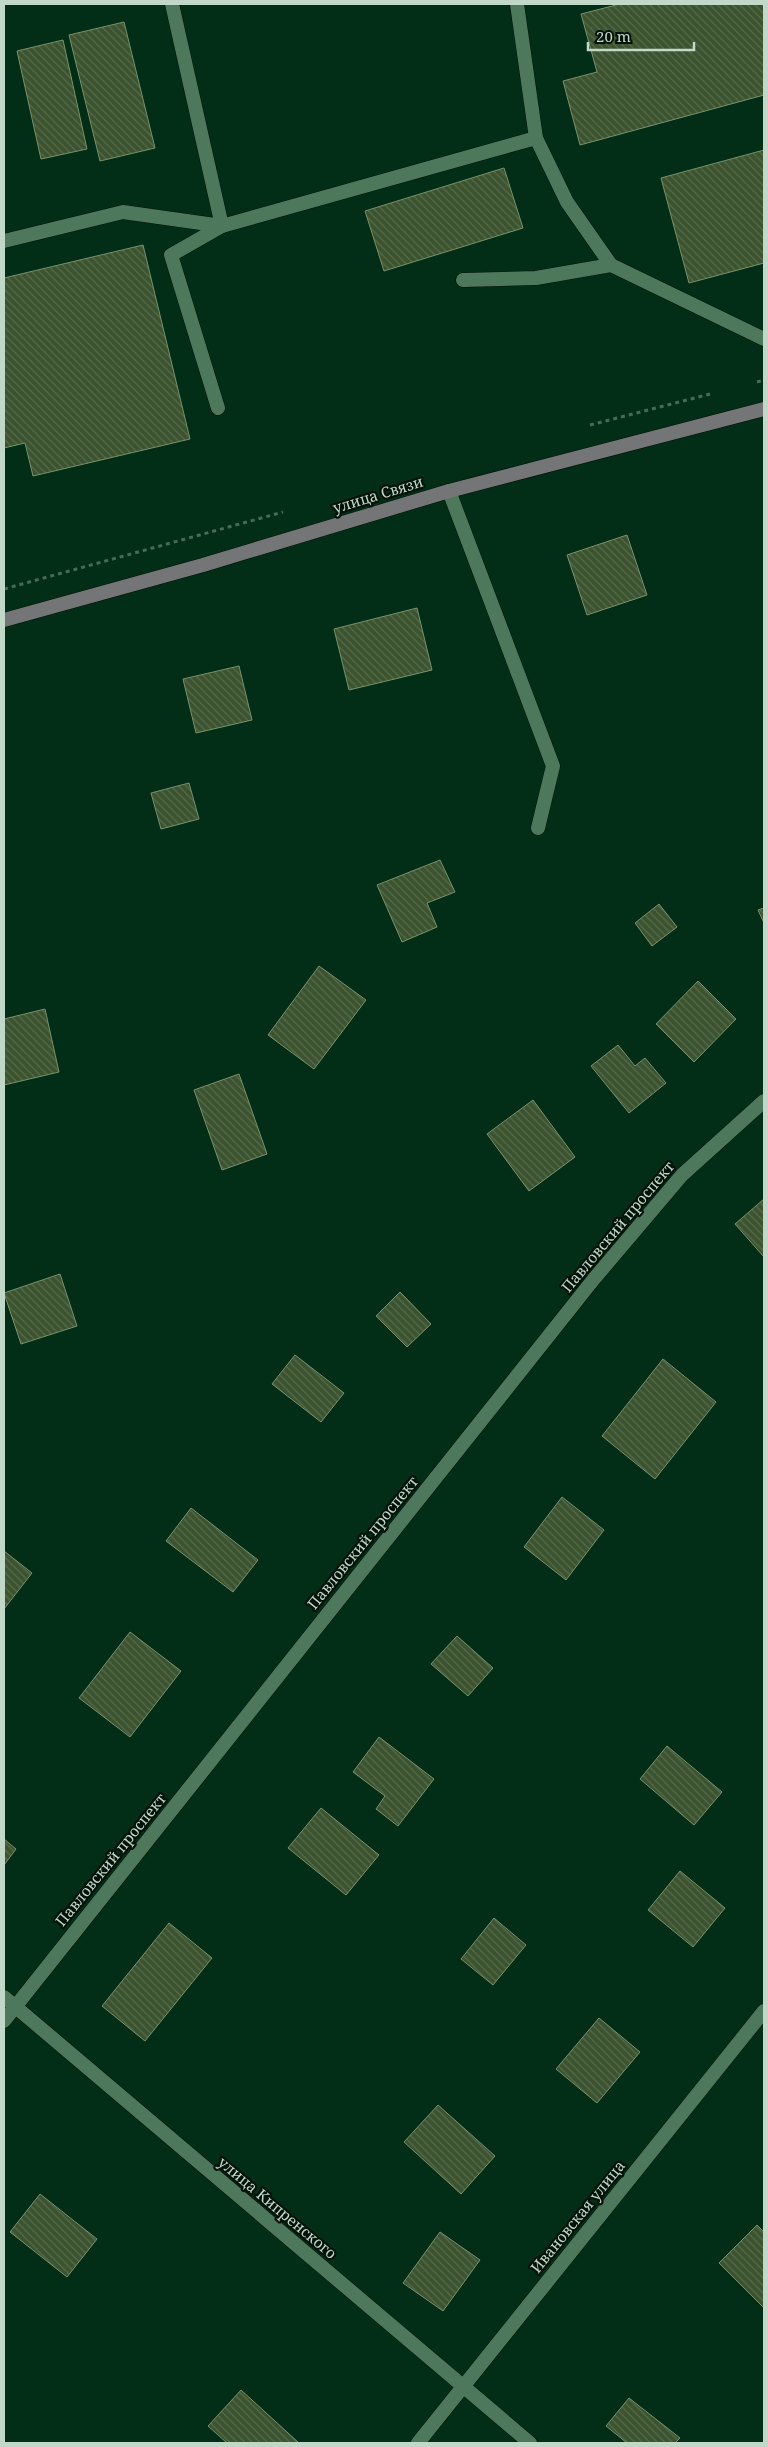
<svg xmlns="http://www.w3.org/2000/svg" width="768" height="2447" viewBox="0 0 768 2447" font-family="'Noto Serif',serif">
<defs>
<pattern id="building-back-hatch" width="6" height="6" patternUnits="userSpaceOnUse" patternTransform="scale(1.25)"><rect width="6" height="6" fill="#3c532f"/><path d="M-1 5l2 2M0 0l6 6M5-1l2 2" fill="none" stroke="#566b4c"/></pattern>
</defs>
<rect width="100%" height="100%" fill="#022e17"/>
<!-- building -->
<g fill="url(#building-back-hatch)" stroke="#79926b">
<path d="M 620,4 L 764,4 L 764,95 L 580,145 L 563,81 L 597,72 L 581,14 Z"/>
<path d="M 124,22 L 155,148 L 100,161 L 69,35 Z"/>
<path d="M 63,40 L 87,149 L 41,159 L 17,51 Z"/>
<path d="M 764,150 L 764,263 L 689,283 L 661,178 Z"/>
<path d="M 504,168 L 523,228 L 384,271 L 365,211 Z"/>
<path d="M 143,245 L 190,439 L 33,476 L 25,443 L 4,448 L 4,278 Z"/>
<path d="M 627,535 L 647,595 L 587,615 L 567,555 Z"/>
<path d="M 417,608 L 432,670 L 349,690 L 334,629 Z"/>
<path d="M 239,666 L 252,720 L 196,733 L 183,679 Z"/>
<path d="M 189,783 L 199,819 L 161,829 L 151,793 Z"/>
<path d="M 440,860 L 455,892 L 427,903 L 437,927 L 402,942 L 377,885 Z"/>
<path d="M 659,904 L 677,927 L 652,946 L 635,923 Z"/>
<path d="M 764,908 L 764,923 L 758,910 Z"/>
<path d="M 319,966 L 366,1000 L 314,1069 L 268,1035 Z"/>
<path d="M 698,981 L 736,1019 L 694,1062 L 656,1024 Z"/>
<path d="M 45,1009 L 59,1072 L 4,1085 L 4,1019 Z"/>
<path d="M 618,1045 L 635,1066 L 645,1058 L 666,1083 L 629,1113 L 591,1066 Z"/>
<path d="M 239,1074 L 267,1154 L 222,1170 L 194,1090 Z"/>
<path d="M 533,1100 L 575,1157 L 529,1191 L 487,1134 Z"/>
<path d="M 764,1199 L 764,1257 L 735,1224 Z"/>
<path d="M 60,1274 L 77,1326 L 21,1344 L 4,1293 Z"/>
<path d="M 400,1292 L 431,1324 L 407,1347 L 376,1316 Z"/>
<path d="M 295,1355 L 344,1393 L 321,1422 L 272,1384 Z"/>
<path d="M 663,1359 L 716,1402 L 655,1479 L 602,1436 Z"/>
<path d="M 562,1497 L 604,1530 L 566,1580 L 524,1547 Z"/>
<path d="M 191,1508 L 258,1560 L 233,1592 L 166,1541 Z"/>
<path d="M 4,1551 L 32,1573 L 4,1609 Z"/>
<path d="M 130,1632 L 181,1671 L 130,1737 L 79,1698 Z"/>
<path d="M 457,1636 L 493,1668 L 468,1696 L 431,1664 Z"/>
<path d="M 379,1737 L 434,1779 L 398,1826 L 376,1809 L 385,1796 L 353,1772 Z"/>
<path d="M 667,1746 L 722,1792 L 694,1825 L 640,1779 Z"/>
<path d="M 321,1808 L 379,1855 L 346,1895 L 288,1848 Z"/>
<path d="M 4,1839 L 16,1849 L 4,1865 Z"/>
<path d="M 680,1871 L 725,1908 L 693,1947 L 648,1910 Z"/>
<path d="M 494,1918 L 526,1945 L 493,1985 L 461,1959 Z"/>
<path d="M 169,1923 L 212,1958 L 145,2041 L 102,2006 Z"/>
<path d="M 599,2018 L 640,2052 L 597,2103 L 556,2069 Z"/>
<path d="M 438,2105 L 495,2156 L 461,2194 L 404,2142 Z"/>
<path d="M 40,2194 L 97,2239 L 67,2277 L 10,2232 Z"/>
<path d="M 757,2225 L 764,2232 L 764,2308 L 719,2263 Z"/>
<path d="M 440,2232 L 480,2260 L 443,2311 L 403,2283 Z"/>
<path d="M 241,2390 L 299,2443 L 227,2443 L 208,2426 Z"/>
<path d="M 629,2398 L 680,2438 L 675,2443 L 627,2443 L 606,2426 Z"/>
</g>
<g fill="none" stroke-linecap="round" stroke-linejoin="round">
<defs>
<g id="service">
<path d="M 172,4 L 222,226 L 536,138"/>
<path d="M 517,4 L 536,138 L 567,202 L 611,265 L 764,339"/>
<path d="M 4,241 L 123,212 L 222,226"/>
<path d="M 463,280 L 536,278 L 611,265"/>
<path d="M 218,408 L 171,255 L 222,226"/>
</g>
<g id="minor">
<path d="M 449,491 L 553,766 L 538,828"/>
<path d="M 4,1997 L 530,2443"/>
<path d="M 4,2021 L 593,1280 L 682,1175 L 764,1101"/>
<path d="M 418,2443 L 764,2011"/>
</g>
<path id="secondary" d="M 4,620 L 203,565 L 449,491 L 764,409"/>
</defs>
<!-- service casing -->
<use href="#service" stroke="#011307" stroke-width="15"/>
<!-- minor casing -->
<use href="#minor" stroke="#011307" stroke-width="15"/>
<!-- secondary casing -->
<use href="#secondary" stroke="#011307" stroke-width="15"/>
<!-- path -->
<g stroke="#466b56" stroke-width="3" stroke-dasharray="4 4" stroke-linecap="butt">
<path d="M 757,382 L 764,380"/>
<path d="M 590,425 L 714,393"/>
<path d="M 4,589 L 283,512"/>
</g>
<!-- service -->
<use href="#service" stroke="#4e785c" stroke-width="14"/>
<!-- minor -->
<use href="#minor" stroke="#4e785c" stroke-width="14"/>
<!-- secondary -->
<use href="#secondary" stroke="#737577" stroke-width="14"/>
</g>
<g text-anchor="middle" stroke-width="4.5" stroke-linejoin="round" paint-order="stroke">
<!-- street labels -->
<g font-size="15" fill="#c1d8c8" stroke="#031309">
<text transform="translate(378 495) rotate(-17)" y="5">улица Связи</text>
<text transform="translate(618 1227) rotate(-50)" y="5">Павловский проспект</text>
<text transform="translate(363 1543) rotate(-51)" y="5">Павловский проспект</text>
<text transform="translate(111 1860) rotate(-51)" y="5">Павловский проспект</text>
<text transform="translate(277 2208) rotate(40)" y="5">улица Кипренского</text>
<text transform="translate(578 2217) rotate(-51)" y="5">Ивановская улица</text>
</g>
</g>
<!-- border -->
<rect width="768" height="2447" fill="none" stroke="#c1d8c8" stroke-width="10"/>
<!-- scale -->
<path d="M588 42v8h106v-8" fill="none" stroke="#c1d8c8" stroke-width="2.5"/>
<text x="596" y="42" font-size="15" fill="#c1d8c8" stroke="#031309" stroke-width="4" paint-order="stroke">20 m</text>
</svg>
